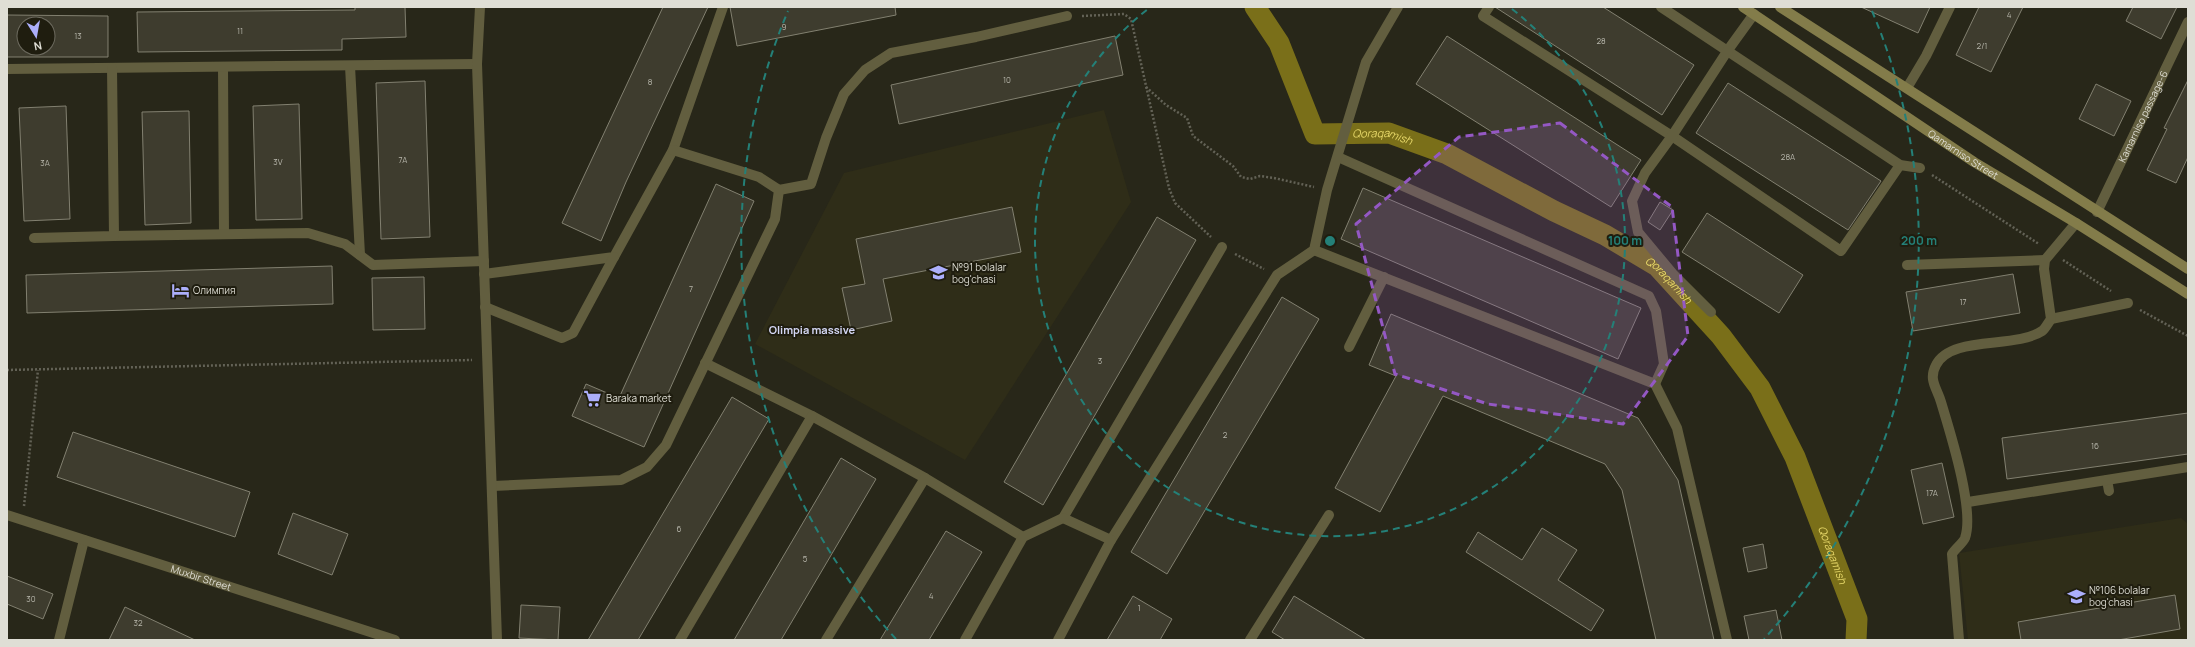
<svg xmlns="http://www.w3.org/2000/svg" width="2195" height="647" viewBox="0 0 2195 647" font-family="Manrope,sans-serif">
<rect width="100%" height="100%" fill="#282719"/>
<!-- built -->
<g fill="#2f2d18">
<path d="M 1104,110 L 1131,202 L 965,460 L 755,344 L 844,173 Z"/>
<path d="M 2181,518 L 2188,524 L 2188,640 L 1968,640 L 1959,553 Z"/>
</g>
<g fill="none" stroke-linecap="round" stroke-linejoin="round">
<!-- canal -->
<path stroke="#7a6f19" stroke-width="21" id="s1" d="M 1255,7 L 1279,43 L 1315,134 L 1389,133 L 1447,154 L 1554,211 L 1605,235 L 1657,266 L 1721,336 L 1760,388 L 1795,457 L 1857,619 L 1856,640"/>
</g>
<!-- building -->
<g fill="#3e3c2e" stroke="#828070" fill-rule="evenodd">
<path d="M 355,7 L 405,7 L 406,37 L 342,39 L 342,50 L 138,52 L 137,12 L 355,10 Z"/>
<path d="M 663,7 L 708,7 L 626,182 L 601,241 L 562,223 Z"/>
<path d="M 730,7 L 895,7 L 896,15 L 737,46 Z"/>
<path d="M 1495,7 L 1603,7 L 1694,65 L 1662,115 Z"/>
<path d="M 1861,7 L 1930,7 L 1918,33 Z"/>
<path d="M 1979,7 L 2023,7 L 1991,72 L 1956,55 Z"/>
<path d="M 2133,7 L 2177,7 L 2161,39 L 2126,21 Z"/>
<path d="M 7,15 L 108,16 L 108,57 L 7,57 ZM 24,24 L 48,24 L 48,48 L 24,48 Z"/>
<path d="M 1115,36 L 1123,75 L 899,124 L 891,85 Z"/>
<path d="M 1447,36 L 1641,160 L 1611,207 L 1416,84 Z"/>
<path d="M 2188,80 L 2188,157 L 2176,183 L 2147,170 L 2167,129 L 2164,128 Z"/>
<path d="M 425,81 L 430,237 L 381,239 L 376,83 Z"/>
<path d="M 1728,83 L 1881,181 L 1848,230 L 1696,133 Z"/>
<path d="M 2096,84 L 2131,101 L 2114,136 L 2079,119 Z"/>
<path d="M 299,104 L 302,219 L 256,220 L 253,106 Z"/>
<path d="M 66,106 L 70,219 L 24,221 L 19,108 Z"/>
<path d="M 189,111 L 191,223 L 145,225 L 142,112 Z"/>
<path d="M 716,184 L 754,201 L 644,447 L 572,416 L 586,384 L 619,398 Z"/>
<path d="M 1363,188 L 1641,308 L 1618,359 L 1341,239 Z"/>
<path d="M 1660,202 L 1673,210 L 1660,230 L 1648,222 Z"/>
<path d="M 1012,207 L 1021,252 L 883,279 L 892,321 L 851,330 L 842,288 L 865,284 L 856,239 Z"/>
<path d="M 1707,213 L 1803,275 L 1779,313 L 1682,252 Z"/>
<path d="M 1157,217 L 1196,240 L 1043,505 L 1004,482 Z"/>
<path d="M 332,266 L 333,304 L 27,313 L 26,275 Z"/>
<path d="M 2013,274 L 2020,313 L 1913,331 L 1906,292 Z"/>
<path d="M 424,277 L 425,329 L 373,330 L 372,278 Z"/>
<path d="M 1282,297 L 1319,319 L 1167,574 L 1131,552 Z"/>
<path d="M 1391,314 L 1638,418 L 1678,480 L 1714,640 L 1656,640 L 1622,490 L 1605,464 L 1443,396 L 1380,512 L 1335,488 L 1396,376 L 1369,365 Z"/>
<path d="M 732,397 L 769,419 L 638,640 L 588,640 Z"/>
<path d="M 2188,413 L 2188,454 L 2007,479 L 2002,438 Z"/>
<path d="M 73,432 L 250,492 L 235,537 L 57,477 Z"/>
<path d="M 841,458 L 876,479 L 781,640 L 734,640 Z"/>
<path d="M 1942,463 L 1954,517 L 1923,524 L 1911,470 Z"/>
<path d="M 293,513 L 348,534 L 332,575 L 278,554 Z"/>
<path d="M 1542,528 L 1577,550 L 1558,580 L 1604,610 L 1591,631 L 1466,552 L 1478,532 L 1522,560 Z"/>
<path d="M 946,531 L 982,552 L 929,640 L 880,640 Z"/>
<path d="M 1763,544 L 1767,568 L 1748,572 L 1743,548 Z"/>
<path d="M 7,576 L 53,594 L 43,619 L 7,604 Z"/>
<path d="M 2175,595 L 2180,629 L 2118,640 L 2021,640 L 2018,622 Z"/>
<path d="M 1133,596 L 1172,619 L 1160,640 L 1107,640 Z"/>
<path d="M 1294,596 L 1366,640 L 1285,640 L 1272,632 Z"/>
<path d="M 521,605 L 560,607 L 558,640 L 519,638 Z"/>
<path d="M 125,607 L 195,640 L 109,640 Z"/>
<path d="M 1776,610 L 1782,640 L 1749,640 L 1744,616 Z"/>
</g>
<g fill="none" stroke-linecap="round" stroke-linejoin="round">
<!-- path -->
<g stroke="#636256" stroke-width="2.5" stroke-dasharray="2 2" stroke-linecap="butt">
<path d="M 1082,16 L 1124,14 L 1131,19 L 1169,188 L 1175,203 L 1211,237"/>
<path d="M 1146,87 L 1166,105 L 1187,118 L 1193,136 L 1233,166 L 1241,177 L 1250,179 L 1260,176 L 1274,178 L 1314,187"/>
<path d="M 1932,175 L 2039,244"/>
<path d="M 1235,254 L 1264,269"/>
<path d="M 2063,260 L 2111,291"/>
<path d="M 2140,310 L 2188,336"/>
<path d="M 7,370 L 472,360"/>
<path d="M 24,506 L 38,370"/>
</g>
<!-- service -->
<g stroke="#625e3f" stroke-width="10">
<path d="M 1489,7 L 1483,16 L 1672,136 L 1841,251 L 1900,165"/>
<path d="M 1661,7 L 1900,165 L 1920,168"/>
<path d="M 350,66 L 360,255"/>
<path d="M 223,68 L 224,234"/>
<path d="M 7,69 L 477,64"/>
<path d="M 1338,157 L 1649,296 L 1656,311 L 1664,364 L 1655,384"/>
<path d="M 779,190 L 811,184 L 826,138 L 844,94 L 865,70 L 891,53 L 976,37 L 1067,16"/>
<path d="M 114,236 L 308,233 L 345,244 L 373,265 L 484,261"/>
<path d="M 34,238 L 114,236 L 112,68"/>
<path d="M 1314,250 L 1655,384 L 1677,428 L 1727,640"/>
<path d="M 1907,265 L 2045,260"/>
<path d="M 484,274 L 614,257 L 673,150 L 723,7"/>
<path d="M 485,307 L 562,338 L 573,333 L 614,257"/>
<path d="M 1711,312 L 1673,274 L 1638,232 L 1632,201 L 1645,173 L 1672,136 L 1728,50 L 1754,14"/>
<path d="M 2051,319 L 2128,303"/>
<path d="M 1349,347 L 1384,277"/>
<path d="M 705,363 L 812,416 L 925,478 L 1023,537"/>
<path d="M 2107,480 L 2109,491"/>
<path d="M 493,486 L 621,480 L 647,467 L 666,445 L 775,219 L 779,190 L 759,177 L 673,150"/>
<path d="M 1968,502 L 2188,467"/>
<path d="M 1111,540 L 1277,275 L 1314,250 L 1327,190 L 1366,62 L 1398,7"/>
<path d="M 59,640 L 84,540"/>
<path d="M 680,640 L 812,416"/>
<path d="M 826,640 L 925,478"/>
<path d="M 965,640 L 1023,537 L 1063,518 L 1222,247"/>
<path d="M 1058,640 L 1111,540 L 1063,518"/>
<path d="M 1250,640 L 1329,515"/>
<path d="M 1959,640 L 1952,554 C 1955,549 1963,543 1965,538 C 1975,510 1950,432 1941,402 C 1937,388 1928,380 1936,365 C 1951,335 2015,349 2042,331 C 2045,329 2048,323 2051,319 L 2044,269 L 2045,260 L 2076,223"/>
</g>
<!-- minor -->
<g stroke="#625e3f" stroke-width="10">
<path d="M 480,7 L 477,64 L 497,640"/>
<path d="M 1907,88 L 1926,56 L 1950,7"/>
<path id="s2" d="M 2097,212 L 2188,22"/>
<path id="s3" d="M 7,515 L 395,640"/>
</g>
<!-- secondary -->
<g stroke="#837c4a" stroke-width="10">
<path id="s4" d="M 1743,7 L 1974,162 L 2076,223 L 2188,294"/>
<path d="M 1780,7 L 2188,269"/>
</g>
</g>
<!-- marked area -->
<path fill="#9458c4" fill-opacity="0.2" stroke="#9458c4" stroke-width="3" stroke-dasharray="8 5" stroke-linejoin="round" d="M 1560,123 L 1672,207 L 1688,336 L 1623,424 L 1488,404 L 1395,374 L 1356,224 L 1459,137 Z"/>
<!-- distance rings -->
<g fill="none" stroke="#248078" stroke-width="2" stroke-dasharray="7 5">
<path d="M1512 9A295 295 0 1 1 1148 9"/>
<path d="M896 639A589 589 0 0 1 788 11M1872 11A589 589 0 0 1 1764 639"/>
</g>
<!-- icons -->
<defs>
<symbol id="school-bare" viewBox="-9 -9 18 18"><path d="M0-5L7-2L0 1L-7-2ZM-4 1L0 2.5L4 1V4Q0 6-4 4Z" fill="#acaffb" stroke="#1f1d0f" stroke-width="2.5" paint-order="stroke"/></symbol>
<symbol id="hotel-bare" viewBox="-9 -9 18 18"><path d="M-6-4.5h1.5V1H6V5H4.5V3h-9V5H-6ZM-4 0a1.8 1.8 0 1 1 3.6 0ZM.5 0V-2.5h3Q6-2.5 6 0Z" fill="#acaffb" stroke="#1f1d0f" stroke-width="2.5" paint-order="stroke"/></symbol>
<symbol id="supermarket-bare" viewBox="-9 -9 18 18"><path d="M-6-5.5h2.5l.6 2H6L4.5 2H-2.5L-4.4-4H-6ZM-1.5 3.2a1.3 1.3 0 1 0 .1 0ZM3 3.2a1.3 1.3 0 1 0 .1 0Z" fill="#acaffb" stroke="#1f1d0f" stroke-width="2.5" paint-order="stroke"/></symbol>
</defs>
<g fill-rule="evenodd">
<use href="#school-bare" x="926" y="260" width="25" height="25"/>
<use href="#hotel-bare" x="168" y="278" width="25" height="25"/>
<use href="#supermarket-bare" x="580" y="386" width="25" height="25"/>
<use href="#school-bare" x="2064" y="584" width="25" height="25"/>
</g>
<g text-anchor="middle" stroke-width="4" stroke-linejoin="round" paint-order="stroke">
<!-- number labels -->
<g font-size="8" fill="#b7b6ab">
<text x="2009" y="18">4</text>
<text x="784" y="30">9</text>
<text x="240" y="34">11</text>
<text x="78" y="39">13</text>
<text x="1601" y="44">28</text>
<text x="1982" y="49">2/1</text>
<text x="1007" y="83">10</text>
<text x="650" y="85">8</text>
<text x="1788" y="160">28A</text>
<text x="403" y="163">7A</text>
<text x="278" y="165">3V</text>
<text x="45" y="166">3A</text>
<text x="691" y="292">7</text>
<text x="1963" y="305">17</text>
<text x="1100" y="364">3</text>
<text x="1225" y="438">2</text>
<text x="2095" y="449">16</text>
<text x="1932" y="496">17A</text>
<text x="679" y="532">6</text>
<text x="805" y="562">5</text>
<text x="931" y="599">4</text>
<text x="31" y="602">30</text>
<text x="1139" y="611">1</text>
<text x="138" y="626">32</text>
</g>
<!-- street labels -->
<g font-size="10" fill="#dfded5" stroke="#1f1d0f">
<text dy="4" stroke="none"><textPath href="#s2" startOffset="106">Kamarniso passage-6</textPath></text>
<text dy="4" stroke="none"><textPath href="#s4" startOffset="265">Qamarniso Street</textPath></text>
<text dy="4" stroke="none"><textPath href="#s3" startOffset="204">Muxbir Street</textPath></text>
</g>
<!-- poi labels -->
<g font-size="10" fill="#dfded5" stroke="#1f1d0f" text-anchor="start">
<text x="952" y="271">№91 bolalar<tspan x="952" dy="12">bog'chasi</tspan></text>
<text x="193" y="294">Олимпия</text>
<text x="606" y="402">Baraka market</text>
<text x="2089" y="594">№106 bolalar<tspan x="2089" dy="12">bog'chasi</tspan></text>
</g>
<!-- water labels -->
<g font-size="11" font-style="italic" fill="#e6d768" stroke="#1f1d0f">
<text dy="4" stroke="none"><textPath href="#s1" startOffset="209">Qoraqamish</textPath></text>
<text dy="4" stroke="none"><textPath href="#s1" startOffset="533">Qoraqamish</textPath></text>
<text dy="4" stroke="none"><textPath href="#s1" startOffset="857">Qoraqamish</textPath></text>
</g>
<!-- neighbourhood labels -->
<g font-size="11" font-weight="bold" fill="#d4d7f4" stroke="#1f1d0f">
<text x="812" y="334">Olimpia massive</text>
</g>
</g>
<circle cx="1330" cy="241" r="6" fill="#248078" stroke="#1f1d0f" stroke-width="2"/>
<g font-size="12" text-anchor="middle" font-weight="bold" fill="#248078" stroke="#1f1d0f" stroke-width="4" stroke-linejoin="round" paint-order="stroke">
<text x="1625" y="245">100 m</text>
<text x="1919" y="245">200 m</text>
</g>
<!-- border -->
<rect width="2195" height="647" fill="none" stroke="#dfded5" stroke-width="16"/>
<!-- north arrow -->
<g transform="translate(36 36) rotate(169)"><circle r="19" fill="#1f1d0f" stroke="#6c6a5e"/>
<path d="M0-3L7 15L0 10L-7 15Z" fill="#acaffb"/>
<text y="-6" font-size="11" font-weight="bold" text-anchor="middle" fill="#dfded5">N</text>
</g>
</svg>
